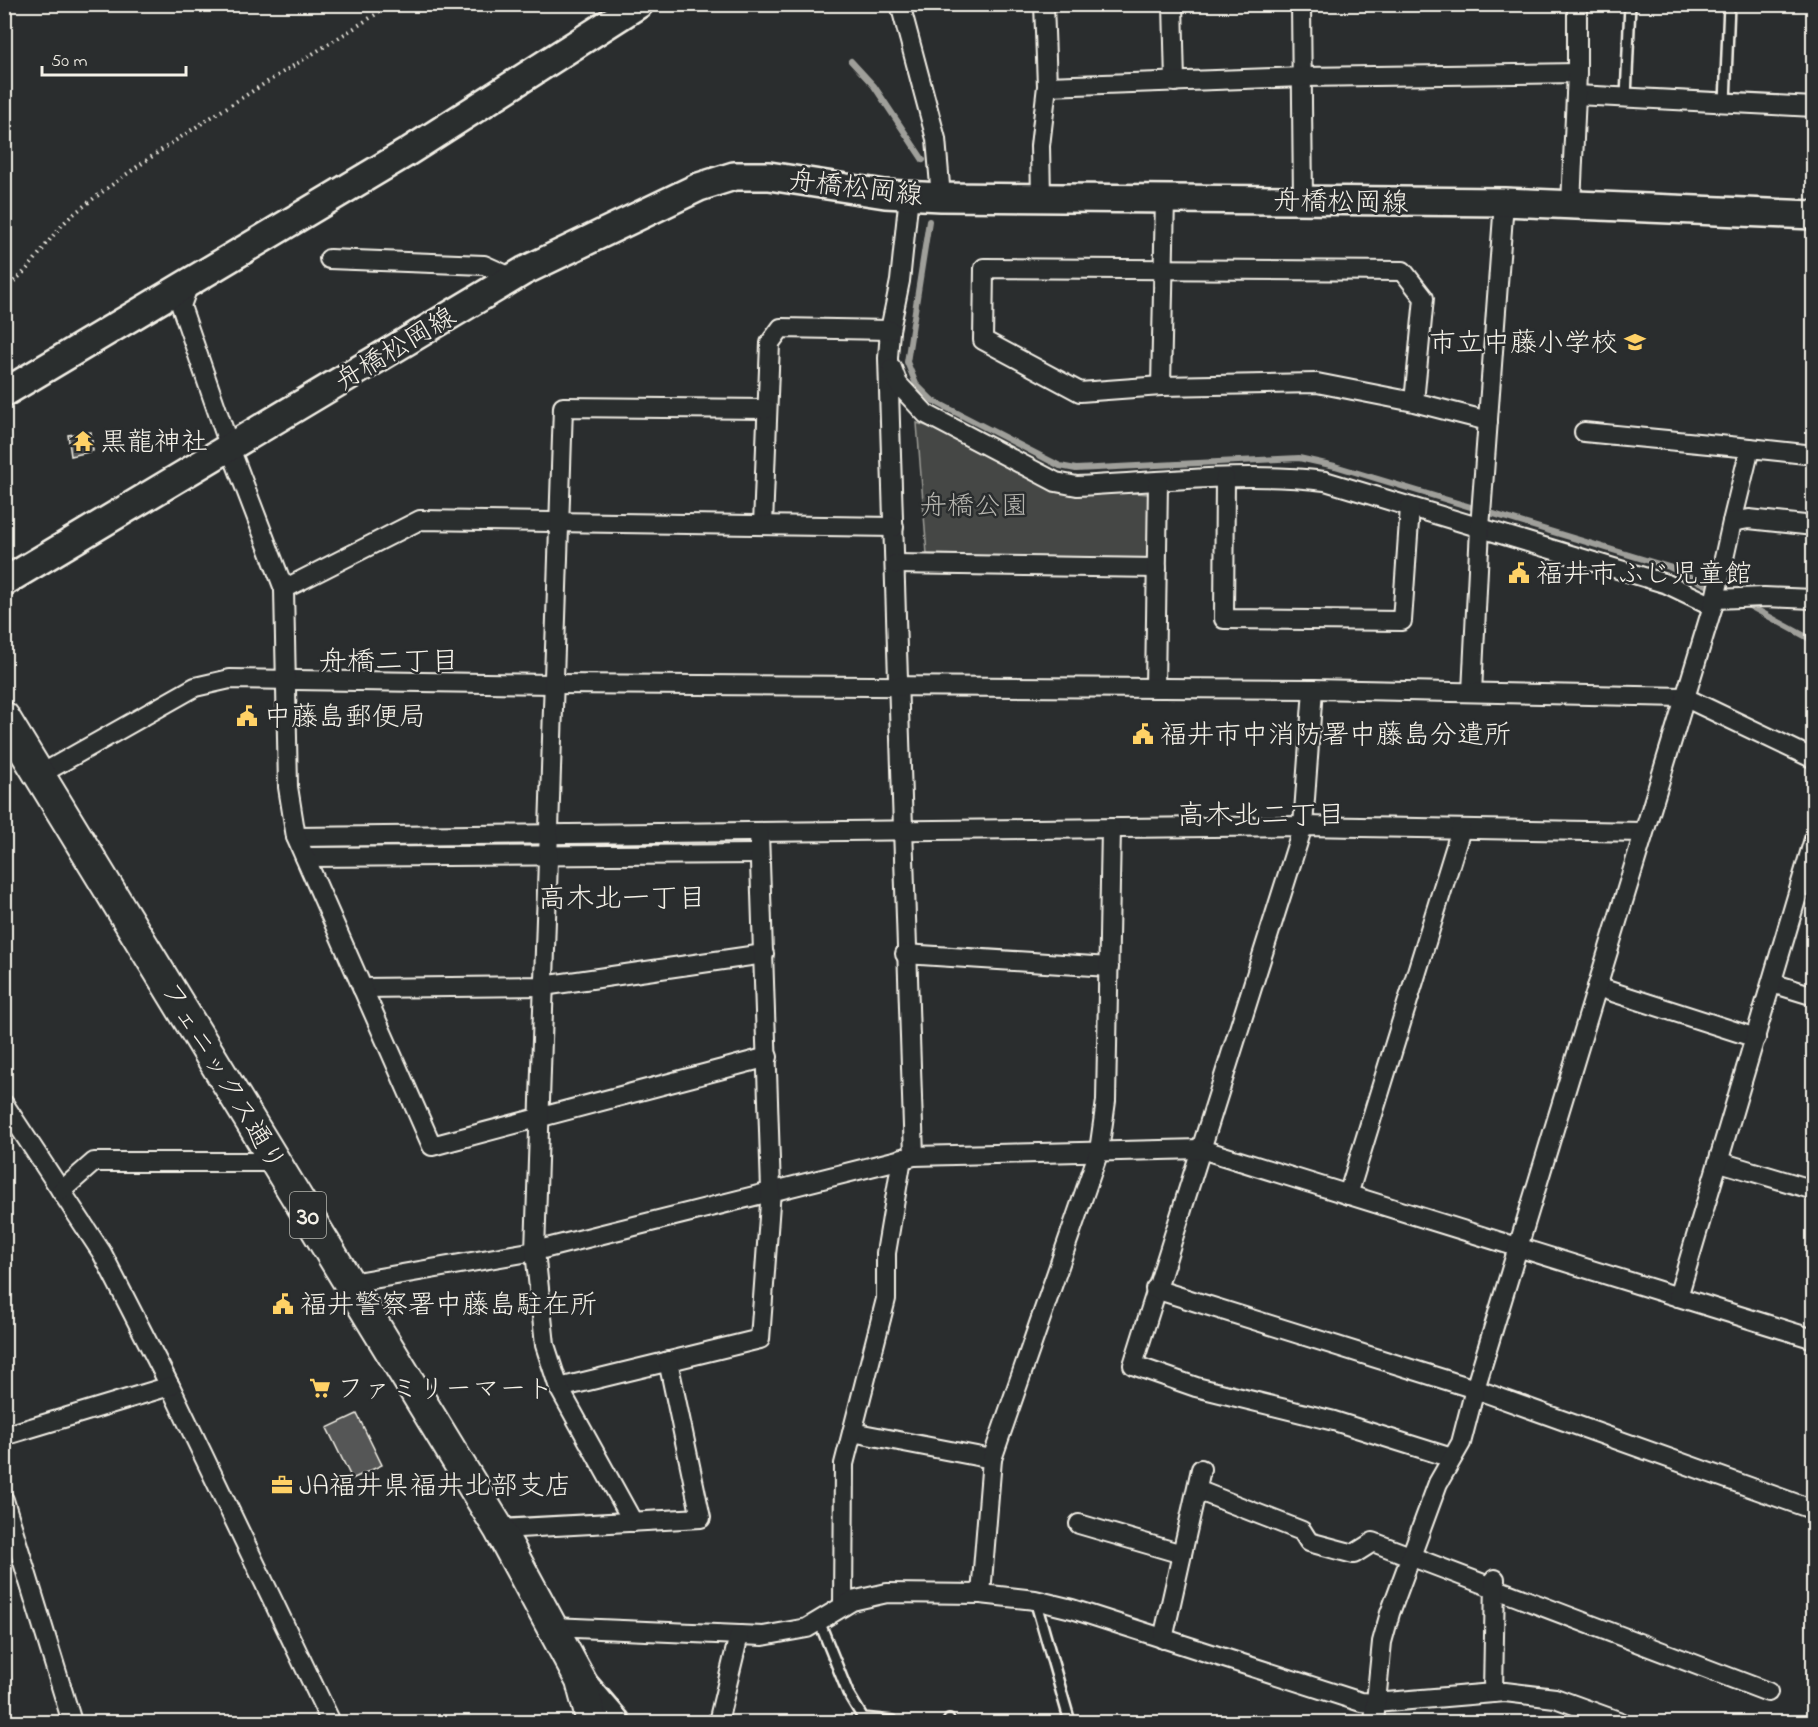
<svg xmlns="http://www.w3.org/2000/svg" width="1818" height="1727" viewBox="0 0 1818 1727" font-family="'Indie Flower','Klee One',sans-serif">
<rect width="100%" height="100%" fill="#2a2d2e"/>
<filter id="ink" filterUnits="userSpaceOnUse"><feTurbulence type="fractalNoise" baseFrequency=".0167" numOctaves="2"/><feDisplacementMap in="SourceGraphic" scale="12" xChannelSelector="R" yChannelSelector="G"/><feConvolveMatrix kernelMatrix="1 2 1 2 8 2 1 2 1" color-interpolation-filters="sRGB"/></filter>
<g filter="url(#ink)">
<!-- green -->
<path fill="#444645" stroke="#9c9c96" stroke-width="1.5" d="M 917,423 L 949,433 L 974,450 L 1050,486 L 1148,494 L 1148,561 L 927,554 Z"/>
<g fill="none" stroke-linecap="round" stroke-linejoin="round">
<!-- stream -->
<g stroke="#9f9f9a" stroke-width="6">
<path d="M 851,61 L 874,86 L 923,160"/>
<path d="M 929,221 L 907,362 L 916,384 L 932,400 L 1060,466 L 1076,469 L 1299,458 L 1335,466 L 1669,567 L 1715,589"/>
<path d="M 1746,604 L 1814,641"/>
</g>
</g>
<!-- building -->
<g fill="#555756" stroke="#f4f1e8" stroke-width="1.5">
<path d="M 91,432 L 93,451 L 71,456 L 68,435 Z"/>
<path d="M 357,1414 L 382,1465 L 352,1479 L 327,1428 Z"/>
</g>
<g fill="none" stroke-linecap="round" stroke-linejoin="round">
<defs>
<g id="lane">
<path d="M 1626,98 L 1630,4"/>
<path d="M 1725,103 L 1729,4"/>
<path d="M 1035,1600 L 1070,1722"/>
<path d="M 819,1621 L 848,1693 L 863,1718 L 892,1721"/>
<path d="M 949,1720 L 950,1722"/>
</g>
<g id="street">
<path d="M 900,4 L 936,139 L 941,197"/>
<path d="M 1173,4 L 1175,82"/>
<path d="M 1301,4 L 1303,200"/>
<path d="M 1047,86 L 1303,77 L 1577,73"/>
<path d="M 1576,95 L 1814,107"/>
<path d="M 909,195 L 900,281 L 890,330 L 888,358 C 897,624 903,890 914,1156"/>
<path d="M 1041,197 L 1040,146 L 1047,86 L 1044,4"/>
<path d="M 1571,204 L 1577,73 L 1577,4"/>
<path d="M 329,259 L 484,265 L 513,278"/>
<path d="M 190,281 L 181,306 L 230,448 L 284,589"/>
<path d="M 892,368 L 898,384 L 926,414 L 1056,482 L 1077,486 C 1158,482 1243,471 1325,481 L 1667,584 L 1713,606"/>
<path d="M 1161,386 L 1165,199"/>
<path d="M 1414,402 L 1424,298 L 1403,271 L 984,268 L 983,340 L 1080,392 L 1161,386 L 1317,383 L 1414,402 L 1488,421"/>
<path d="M 1584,432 L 1750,448"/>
<path d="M 1225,478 L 1224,619 L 1402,621 L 1410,507"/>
<path d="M 1732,522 L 1750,448 L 1814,455"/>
<path d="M 763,525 L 770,343 L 781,328 L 890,330"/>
<path d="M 895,564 L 1157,568"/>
<path d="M 1715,599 L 1764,597 L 1814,599"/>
<path d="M 1155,688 L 1158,482"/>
<path d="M 1313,689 L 1303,826 L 1133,1365 L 1196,1387 L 1334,1421 L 1452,1458"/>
<path d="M 1472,692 L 1480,528 L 1504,202"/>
<path d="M 41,774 L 195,687 L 230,679 L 554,684 L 1313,689 L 1684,697 L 1814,759"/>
<path d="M 296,837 L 1303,826 L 1643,832"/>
<path d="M 305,857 L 759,854"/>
<path d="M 905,954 L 1109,967"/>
<path d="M 1772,983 L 1814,996"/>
<path d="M 1597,987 L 1756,1038"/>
<path d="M 362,988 L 543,986 L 764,954"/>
<path d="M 768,1057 L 432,1146 L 296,837 L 288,787 L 284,589 L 420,520 L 894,527"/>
<path d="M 4,1104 L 102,1253 L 170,1386 L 331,1722"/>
<path d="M 1720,1162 L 1814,1190"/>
<path d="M 61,1191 L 94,1162 L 276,1162"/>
<path d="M 1348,1195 L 1461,829"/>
<path d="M 350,1283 L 535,1251 L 914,1156 L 1201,1149 L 1814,1339"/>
<path d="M 1155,1289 L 1475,1389 L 1814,1510"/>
<path d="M 1678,1297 L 1814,839"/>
<path d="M 559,1388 L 760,1339 L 771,1190 L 759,833"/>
<path d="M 852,1432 L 992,1459"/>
<path d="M 4,1436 L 170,1386"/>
<path d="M 1197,1490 L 1302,1531 L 1309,1542 L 1354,1554 L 1373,1542 L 1768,1692"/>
<path d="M 4,1500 L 72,1722"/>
<path d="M 633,1522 L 559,1388 L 545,1345 L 535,1251 L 563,407 L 766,409"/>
<path d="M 1079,1524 L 1182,1554"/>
<path d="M 499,1529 L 701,1518 L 668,1361"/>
<path d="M 981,1594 L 992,1459 L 1099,1151 L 1106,1101 L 1111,828"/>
<path d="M 843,1606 L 844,1464 L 886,1299 L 886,1253 L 902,1158"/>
<path d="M 552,1627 L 763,1636 L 807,1628 L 852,1601 L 887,1593 L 981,1594 L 1035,1600 L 1072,1609 L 1361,1702 L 1375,1703 L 1505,1692 L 1555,1698 L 1621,1722"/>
<path d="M 1163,1639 L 1201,1469"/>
<path d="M 1493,1693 L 1495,1579"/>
<path d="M 718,1722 L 739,1635"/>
<path d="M 1374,1722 L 1382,1642 L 1390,1613 L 1438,1483 L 1461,1443 L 1475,1389 L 1715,599 L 1732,522 L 1749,519 L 1814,526"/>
</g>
<g id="secondary">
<path d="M 4,393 L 406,153 L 639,4"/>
<path d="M 4,582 L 524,271 L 699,187 L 734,176 L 769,176 L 885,194 L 941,197 L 1504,202 L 1814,215"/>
<path d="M 581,1681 L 616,1722"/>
</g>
<path id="primary" d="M 4,717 L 499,1529 L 581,1681 L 592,1722"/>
</defs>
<!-- lane casing -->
<use href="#lane" stroke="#f4f1e8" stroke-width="14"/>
<!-- street casing -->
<use href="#street" stroke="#f4f1e8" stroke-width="22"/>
<!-- secondary casing -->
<use href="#secondary" stroke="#f4f1e8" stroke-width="32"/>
<!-- primary casing -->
<use href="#primary" stroke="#f4f1e8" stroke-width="34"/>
<!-- path -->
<path stroke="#f4f1e8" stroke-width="4" stroke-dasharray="1.5 4.5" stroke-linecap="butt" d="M 4,288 C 36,269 47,235 75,213 C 172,136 288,71 392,4"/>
<!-- lane -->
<use href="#lane" stroke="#2a2d2e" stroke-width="9"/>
<!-- street -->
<use href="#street" stroke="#2a2d2e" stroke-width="18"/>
<!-- secondary -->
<use href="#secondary" stroke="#2a2d2e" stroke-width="27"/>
<!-- primary -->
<use href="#primary" stroke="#2a2d2e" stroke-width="30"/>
</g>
</g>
<!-- icons -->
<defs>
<symbol id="school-bare" viewBox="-9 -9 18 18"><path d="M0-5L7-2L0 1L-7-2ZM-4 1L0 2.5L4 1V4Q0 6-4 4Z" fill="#ffd166" stroke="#2a2d2e" stroke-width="2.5" paint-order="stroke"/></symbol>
<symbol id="temple-bare" viewBox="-9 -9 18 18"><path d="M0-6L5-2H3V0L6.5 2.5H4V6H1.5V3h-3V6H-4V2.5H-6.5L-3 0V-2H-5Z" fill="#ffd166" stroke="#2a2d2e" stroke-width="2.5" paint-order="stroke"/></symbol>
<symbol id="civic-bare" viewBox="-9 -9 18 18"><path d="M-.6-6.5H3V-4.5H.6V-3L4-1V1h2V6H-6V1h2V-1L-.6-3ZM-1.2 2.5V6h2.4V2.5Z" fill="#ffd166" stroke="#2a2d2e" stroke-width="2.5" paint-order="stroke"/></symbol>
<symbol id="supermarket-bare" viewBox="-9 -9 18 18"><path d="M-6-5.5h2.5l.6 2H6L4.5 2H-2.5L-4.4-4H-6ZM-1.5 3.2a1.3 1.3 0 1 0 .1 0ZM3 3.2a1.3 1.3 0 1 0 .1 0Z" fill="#ffd166" stroke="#2a2d2e" stroke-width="2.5" paint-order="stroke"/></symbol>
<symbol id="office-bare" viewBox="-9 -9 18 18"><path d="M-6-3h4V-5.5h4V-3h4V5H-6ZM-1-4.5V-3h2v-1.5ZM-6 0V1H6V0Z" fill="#ffd166" stroke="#2a2d2e" stroke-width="2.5" paint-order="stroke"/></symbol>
</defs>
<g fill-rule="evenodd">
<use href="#school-bare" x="1620" y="327" width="30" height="30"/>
<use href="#temple-bare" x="68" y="426" width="30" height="30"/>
<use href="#civic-bare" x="1504" y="558" width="30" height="30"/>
<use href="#civic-bare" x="232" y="701" width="30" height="30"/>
<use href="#civic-bare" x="1128" y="719" width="30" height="30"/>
<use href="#civic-bare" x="268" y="1289" width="30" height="30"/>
<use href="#supermarket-bare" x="305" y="1373" width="30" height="30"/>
<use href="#office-bare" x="267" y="1470" width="30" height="30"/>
</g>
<g text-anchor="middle" stroke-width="5" stroke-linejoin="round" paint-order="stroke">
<!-- shield labels -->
<rect fill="#2a2d2e" stroke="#b7b6b0" stroke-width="1.5" x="290" y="1192" width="36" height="46" rx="4.5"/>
<g font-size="26" font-weight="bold" fill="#f4f1e8">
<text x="308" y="1224">30</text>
</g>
<!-- street labels -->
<g font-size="27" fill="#f4f1e8" stroke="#2a2d2e">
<text transform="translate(856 187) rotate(7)" y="9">舟橋松岡線</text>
<text transform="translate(1341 201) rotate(1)" y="9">舟橋松岡線</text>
<text transform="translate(395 348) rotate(-31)" y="9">舟橋松岡線</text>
<text transform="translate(224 1076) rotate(59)" y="9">フェニックス通り</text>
</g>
<!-- poi labels -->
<g font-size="27" fill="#f4f1e8" stroke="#2a2d2e" text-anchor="start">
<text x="1618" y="351" text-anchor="end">市立中藤小学校</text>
<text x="100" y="450">黒龍神社</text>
<text x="1536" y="582">福井市ふじ児童館</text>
<text x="264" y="725">中藤島郵便局</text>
<text x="1160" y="743">福井市中消防署中藤島分遣所</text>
<text x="300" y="1313">福井警察署中藤島駐在所</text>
<text x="337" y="1397">ファミリーマート</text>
<text x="299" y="1494">JA福井県福井北部支店</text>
</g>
<!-- park labels -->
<g font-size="27" fill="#b6b5af" stroke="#2a2d2e">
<text x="974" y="514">舟橋公園</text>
</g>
<!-- neighbourhood labels -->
<g font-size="28" fill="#f4f1e8" stroke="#2a2d2e">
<text x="389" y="670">舟橋二丁目</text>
<text x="1261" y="824">高木北二丁目</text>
<text x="622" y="907">高木北一丁目</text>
</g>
</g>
<!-- margin -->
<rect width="1818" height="1727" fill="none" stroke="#2a2d2e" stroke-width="24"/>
<rect x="12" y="12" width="1794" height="1703" fill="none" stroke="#f4f1e8" stroke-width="2" filter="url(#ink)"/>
<!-- scale -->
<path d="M42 66v9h144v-9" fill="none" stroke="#f4f1e8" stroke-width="3"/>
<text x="51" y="66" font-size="18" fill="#f4f1e8" stroke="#2a2d2e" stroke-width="4.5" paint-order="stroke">50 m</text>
</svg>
